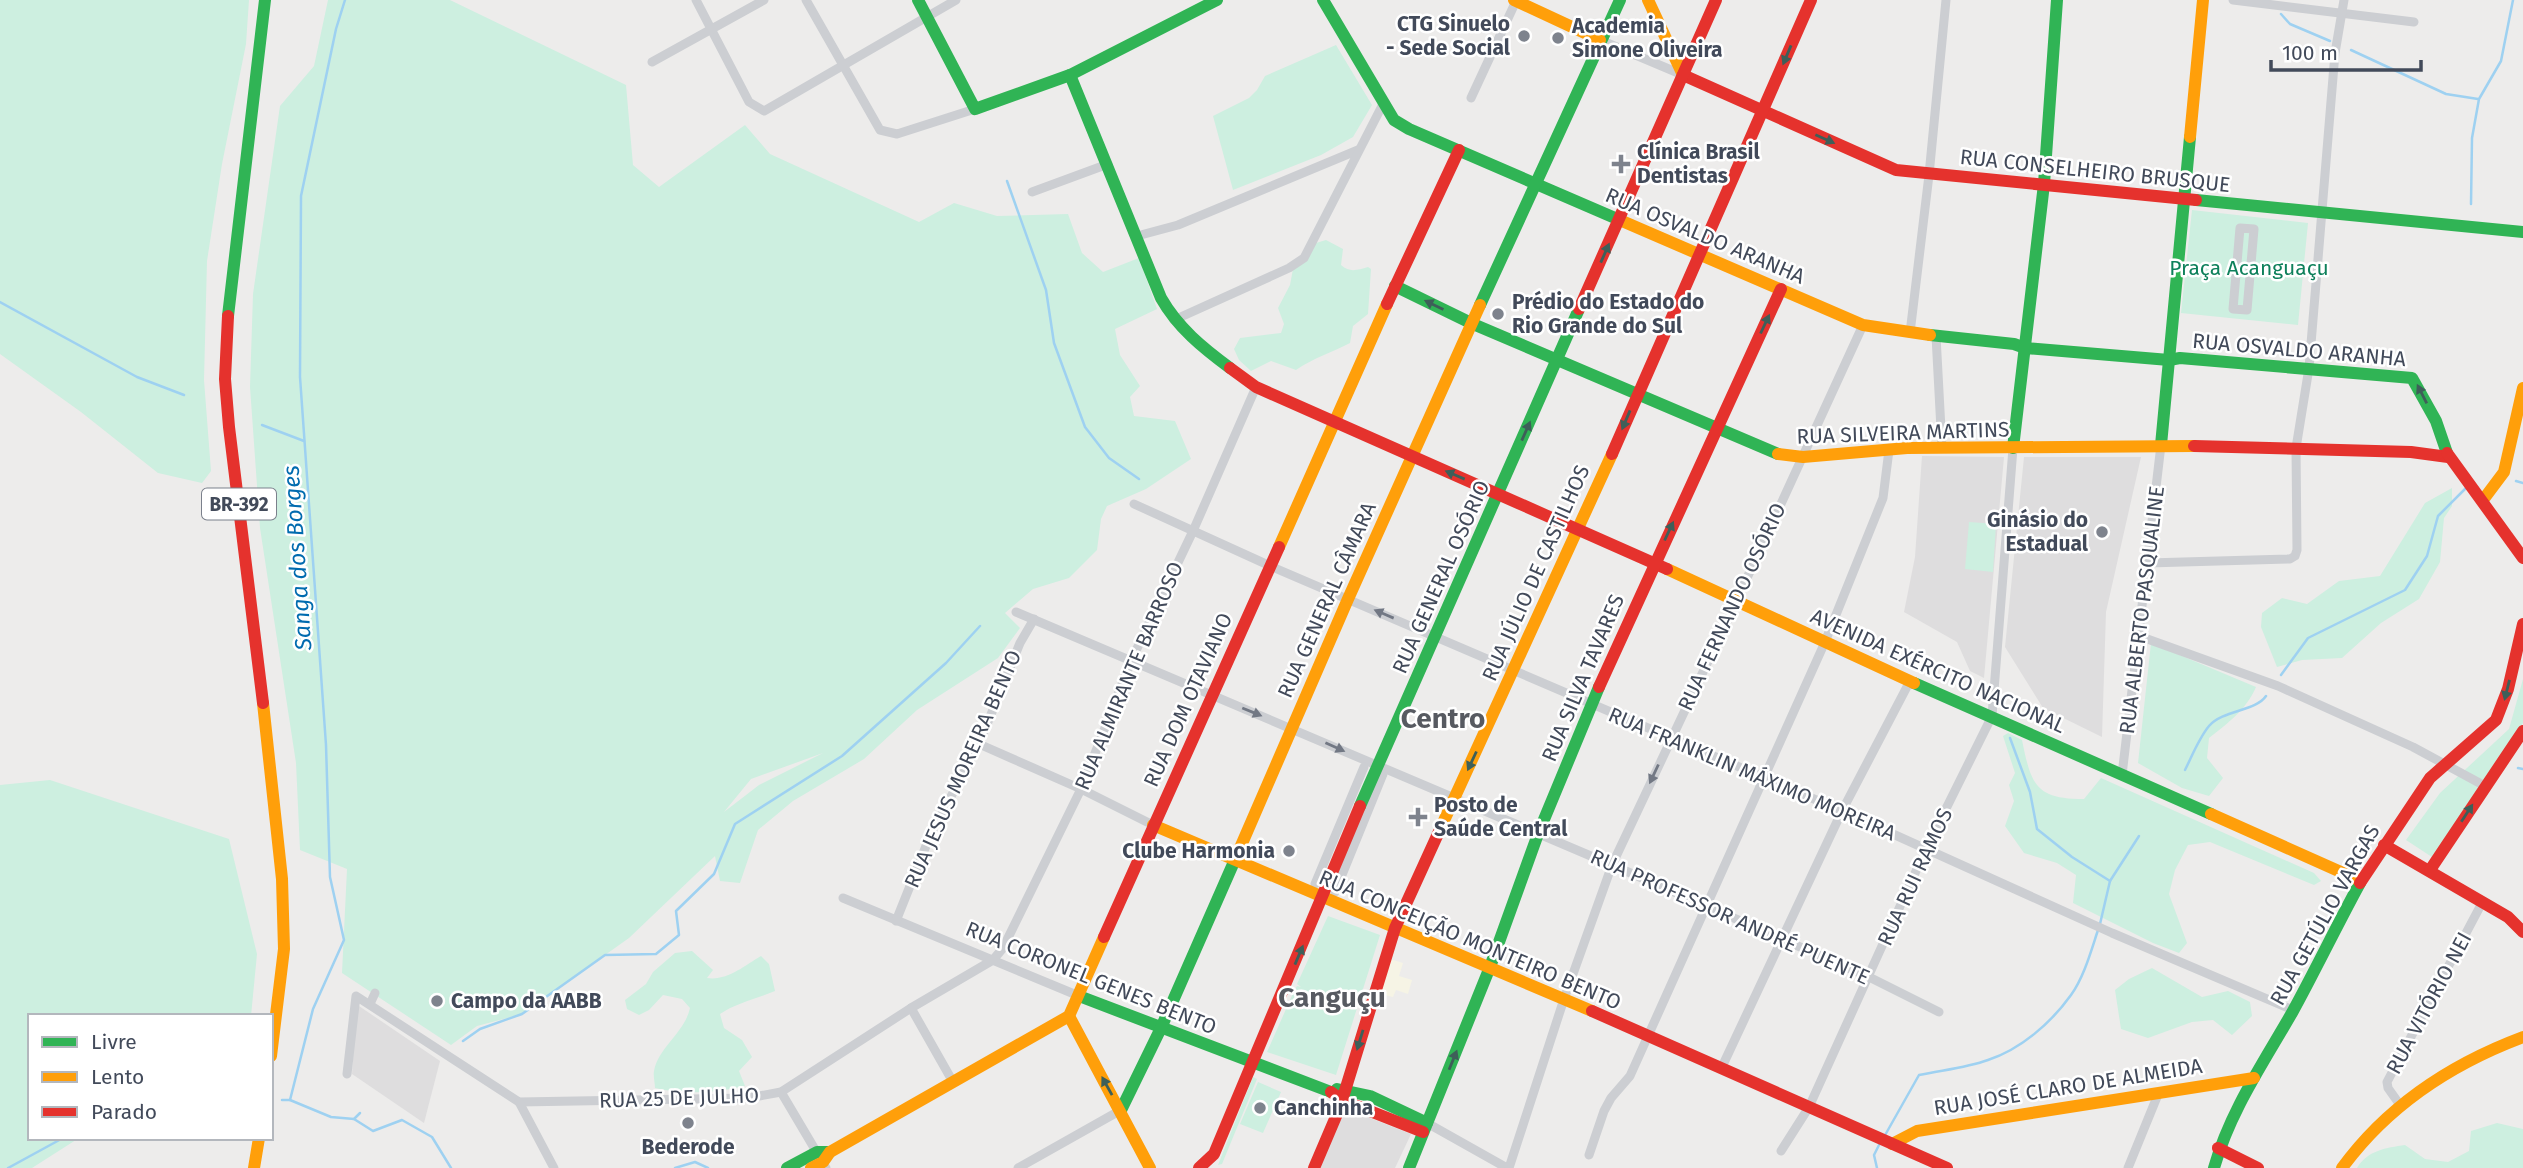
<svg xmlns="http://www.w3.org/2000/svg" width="2523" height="1168" viewBox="0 0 2523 1168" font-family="'Fira Sans',sans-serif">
<rect width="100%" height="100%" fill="#edeceb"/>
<!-- commercial -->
<path fill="#f6f4e5" d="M 1390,959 L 1403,963 L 1399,976 L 1412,980 L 1408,994 L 1396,990 L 1393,997 L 1380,994 Z"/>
<!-- education -->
<g fill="#deddde">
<path d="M 1922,456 L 2004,457 L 1984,678 L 1970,671 L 1957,642 L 1904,612 L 1915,557 Z"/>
<path d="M 2024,457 L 2141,457 L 2106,612 L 2102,737 L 2043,708 L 2005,647 Z"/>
<path d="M 356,1004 L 440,1061 L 424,1123 L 352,1074 Z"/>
<path d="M 1344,1108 L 1411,1134 L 1395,1168 L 1317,1168 Z"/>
</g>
<!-- green -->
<g fill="#cdefe0" fill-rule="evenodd">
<path d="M 0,0 L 249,0 L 246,44 L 222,164 L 207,261 L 204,380 L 211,471 L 202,483 L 158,473 L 81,412 L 0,354 Z"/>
<path d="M 328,0 L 450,0 L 626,85 L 633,165 L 659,187 L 745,125 L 770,154 L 919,222 L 954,203 L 997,216 L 1068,214 L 1082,253 L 1103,272 L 1139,258 L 1157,309 L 1115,329 L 1120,355 L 1140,386 L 1130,397 L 1134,416 L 1175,421 L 1191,459 L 1146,489 L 1107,506 L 1101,519 L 1097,550 L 1069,578 L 1033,589 L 1005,613 L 1020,628 L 998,658 L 917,710 L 864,759 L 793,801 L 758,830 L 740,883 L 720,881 L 715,856 L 629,938 L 522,1014 L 477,1026 L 451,1045 L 342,973 L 347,869 L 300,850 L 296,763 L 260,528 L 250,387 L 253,294 L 280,106 L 314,66 ZM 823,753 L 759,785 L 724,812 L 751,779 Z"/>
<path d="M 1336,45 L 1372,105 L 1353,137 L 1321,155 L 1233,190 L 1213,116 L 1249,98 L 1257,90 L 1265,76 Z"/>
<path d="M 2192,210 L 2308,223 L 2298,325 L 2181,313 Z"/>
<path d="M 1326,240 L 1343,249 L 1341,265 C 1350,273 1357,270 1368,267 L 1371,269 L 1368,314 L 1353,326 L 1350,343 C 1331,353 1313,358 1296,370 L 1271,361 L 1251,371 L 1239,360 L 1234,349 L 1240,338 L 1281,333 L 1284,324 L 1278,308 L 1290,285 L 1293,269 L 1316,243 Z"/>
<path d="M 2452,488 L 2452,506 L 2444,518 L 2440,562 L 2419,599 L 2381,623 L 2342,658 L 2302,660 L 2277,667 L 2261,627 L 2262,613 L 2282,598 L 2307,604 L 2339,581 L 2380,576 L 2425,503 Z"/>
<path d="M 1969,522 L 1996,524 L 1993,572 L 1965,569 Z"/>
<path d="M 2151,643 L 2256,687 C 2246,710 2228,723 2209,738 L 2207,758 L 2223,778 L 2209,796 L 2182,788 L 2138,763 Z"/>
<path d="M 2523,679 L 2523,723 L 2435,859 L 2406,840 L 2440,793 L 2509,729 Z"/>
<path d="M 2008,733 L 2022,740 C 2031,784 2035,799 2084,799 L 2101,778 L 2314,873 L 2321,881 L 2314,885 L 2210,842 L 2188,845 L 2175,870 L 2169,894 L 2187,943 L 2179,953 L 2153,943 L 2073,903 L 2076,875 L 2057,863 L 2024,853 L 2005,826 L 2014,801 L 2009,785 L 2015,773 L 2003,736 Z"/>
<path d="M 50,780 L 229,839 L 257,954 L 251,1016 L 30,1016 L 30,1138 L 79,1138 L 32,1168 L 0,1168 L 0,785 Z"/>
<path d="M 1328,916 L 1380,935 L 1336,1075 L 1267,1052 L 1294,991 L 1299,992 L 1295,989 L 1297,986 L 1301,987 L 1297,984 Z"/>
<path d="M 692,951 L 713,970 L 707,978 C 727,981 744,966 761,956 L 769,964 L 775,991 C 756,999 736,1003 720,1014 L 724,1028 L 742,1040 L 752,1057 L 739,1071 L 745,1086 C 714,1093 685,1095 655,1088 C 655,1083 653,1076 654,1071 C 658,1048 685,1032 690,1008 L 682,999 L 663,995 L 649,1010 L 639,1015 L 627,1009 L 625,1000 L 646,984 L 653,972 L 675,953 Z"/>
<path d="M 2152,968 L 2202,997 L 2228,991 L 2250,1002 L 2252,1016 L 2232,1035 L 2213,1020 L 2192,1022 L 2148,1038 L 2121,1029 L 2115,990 L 2129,979 Z"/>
<path d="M 1253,1077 L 1257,1079 L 1222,1164 L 1218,1165 Z"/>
<path d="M 1258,1082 L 1281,1092 L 1263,1133 L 1240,1124 Z"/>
<path d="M 2497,1123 L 2523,1129 L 2523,1168 L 2357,1168 C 2368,1150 2386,1148 2405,1145 L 2425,1159 L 2448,1162 L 2469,1151 L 2471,1131 Z"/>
</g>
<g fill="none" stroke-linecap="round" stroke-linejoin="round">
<!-- stream -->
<g stroke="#9ed1f1" stroke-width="2.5">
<path d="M 2281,14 L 2290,24 L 2330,41"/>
<path d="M 2351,50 L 2446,94 L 2478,99"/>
<path d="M 1007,181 L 1046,290 L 1054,343 L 1085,427 L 1109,458 L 1139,479"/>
<path d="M 2471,204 L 2472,138 L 2479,99 L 2501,61 L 2513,0"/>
<path d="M 0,302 L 137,377 L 184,395"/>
<path d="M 262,425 L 304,441"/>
<path d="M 2516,481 L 2523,483"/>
<path d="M 2281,675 L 2308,638 L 2405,590 L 2427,556 L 2438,516 L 2466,488"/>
<path d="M 2010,738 L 2030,792 L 2037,829 L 2072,857 L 2110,881"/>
<path d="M 2518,768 L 2523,769"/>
<path d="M 2185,770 C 2192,756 2199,738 2209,726 C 2223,710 2256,711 2266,696"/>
<path d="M 2100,924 L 2110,881 L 2139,836"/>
<path d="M 463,1041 L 480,1029 L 522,1014 L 605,955 L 656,954 L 679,935 L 676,911 L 714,874 L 735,824 L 842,756 L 946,663 L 980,626"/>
<path d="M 282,1100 L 290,1100 L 313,1009 L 344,940 L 330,877 L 326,745 L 300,377 L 301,196 L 336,29 L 345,0"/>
<path d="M 290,1100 L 331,1117 L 354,1119 L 360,1113"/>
<path d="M 354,1119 L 373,1131 L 402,1120 L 432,1137 L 451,1168"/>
<path d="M 1884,1137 L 1919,1075 C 1942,1070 1966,1068 1988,1060 C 2021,1049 2051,1023 2071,995 C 2084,977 2091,951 2098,930"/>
<path d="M 8,1168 L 63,1138"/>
<path d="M 675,1168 L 695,1162 L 708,1168"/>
<path d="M 1877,1168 L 1874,1155 L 1880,1143"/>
</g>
<!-- street -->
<g stroke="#ccced2" stroke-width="9">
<path d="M 696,0 L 749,102 L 764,111 L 956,0"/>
<path d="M 806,0 L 880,130 L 897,134 L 975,109"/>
<path d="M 2233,0 L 2414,22"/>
<path d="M 1600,40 L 1683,75"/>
<path d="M 652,62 L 764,0"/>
<path d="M 1471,98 L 1516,1"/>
<path d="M 1032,192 L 1108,164"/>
<path d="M 2240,228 L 2254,229 L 2247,310 L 2233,309 Z"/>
<path d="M 1137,236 L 1178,225 L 1358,150"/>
<path d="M 1174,320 L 1289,268 L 1304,258 L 1383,104"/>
<path d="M 1910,333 L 1929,175 L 1946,0"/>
<path d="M 1936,336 L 1942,448"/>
<path d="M 1134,504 L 1277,569 L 1842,811 L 2112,933 L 2293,1010"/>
<path d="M 2148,563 L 2290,559 L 2295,556 L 2297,550 L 2296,448 L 2309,368 L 2335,53 L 2344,0"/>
<path d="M 1016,612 L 1612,865 L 1869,977 L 1939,1012"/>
<path d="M 2139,636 L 2278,686 L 2413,747 L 2485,786"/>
<path d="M 979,744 L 1081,789 L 1153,825"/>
<path d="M 2122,775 L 2161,445"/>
<path d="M 1315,884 L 1364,767"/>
<path d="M 1335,892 L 1383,774"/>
<path d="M 843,898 L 1079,996"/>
<path d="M 896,921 L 930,836 L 979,744 L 1020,643 L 1034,619"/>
<path d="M 370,1004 L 375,993"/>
<path d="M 911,1008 L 953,1082"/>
<path d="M 1721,1069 L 1842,811 L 1910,681"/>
<path d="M 347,1074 L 356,996 L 519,1102 L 748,1098 L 781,1092 L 911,1008 L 993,960 L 1003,948 L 1081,789 L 1132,659 L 1193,531 L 1256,387"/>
<path d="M 781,1092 L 826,1168"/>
<path d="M 519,1102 L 554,1168"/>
<path d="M 2400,1105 L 2388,1088 L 2387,1082 L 2483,901"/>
<path d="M 1427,1123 L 1507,1168"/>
<path d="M 1781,1151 L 1809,1107 L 1926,849 L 1992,716 L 2013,448"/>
<path d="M 1589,1155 L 1604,1111 L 1611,1098 L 1630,1076 L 1825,642 L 1883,498 L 1889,450"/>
<path d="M 1018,1168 L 1121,1110"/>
<path d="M 1509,1168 L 1564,999 L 1612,865 L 1736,602 L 1863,325"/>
<path d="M 2128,1168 L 2159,1092"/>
</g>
<!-- fast -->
<g stroke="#30b455" stroke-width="12">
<path d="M 918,0 L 975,109 L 1070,75 L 1217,0"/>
<path d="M 1323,0 L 1394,120 L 1409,129 L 1622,221"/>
<path d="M 1070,75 L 1161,298 C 1178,328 1203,348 1230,368"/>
<path d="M 2196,200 L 2523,232"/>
<path d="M 1395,286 L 1473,324 L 1778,454"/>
<path d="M 1480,305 L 1620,0"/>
<path d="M 228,316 L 265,0"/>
<path d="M 1930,335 L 2014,344 L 2025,348 L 2169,360 L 2180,358 L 2412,378 L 2436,421 L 2447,453"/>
<path d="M 2161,445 L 2190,137"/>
<path d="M 2013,448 L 2044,184 L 2057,0"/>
<path d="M 1914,683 L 2211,814"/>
<path d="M 1360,806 L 1579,309"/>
<path d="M 1079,996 L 1331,1092"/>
<path d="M 1337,1089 L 1370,1096 L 1427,1123"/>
<path d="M 1121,1110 L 1161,1028 L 1237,855"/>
<path d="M 787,1168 L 817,1152 L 830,1152"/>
<path d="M 1409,1168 L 1490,967 L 1538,834 L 1599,687"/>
<path d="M 2214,1168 C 2230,1111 2264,1062 2293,1011 C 2316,969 2337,925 2360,883"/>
</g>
<!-- slow -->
<g stroke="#ff9f0a" stroke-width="12">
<path d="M 1514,0 L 1600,40"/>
<path d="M 1648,0 L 1683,75"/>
<path d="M 2190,137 L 2203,0"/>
<path d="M 1622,221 L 1863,325 L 1930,335"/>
<path d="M 1778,454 L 1803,457 L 1907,448 L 2194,446"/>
<path d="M 2483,500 L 2504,472 L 2523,388"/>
<path d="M 1279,547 L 1387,304"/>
<path d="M 1667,569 L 1914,683"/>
<path d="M 263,703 L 282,879 L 284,949 L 271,1056"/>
<path d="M 2211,814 L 2361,881"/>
<path d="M 1153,825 L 1592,1011"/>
<path d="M 1442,825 L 1612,454"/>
<path d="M 1237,855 L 1348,599 L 1480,305"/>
<path d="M 1069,1016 L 1150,1168"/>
<path d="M 1892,1144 L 1917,1131 L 2254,1078"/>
<path d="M 254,1168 L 259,1138"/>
<path d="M 811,1168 L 823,1162 L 830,1152 L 1069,1016 L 1104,937"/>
<path d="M 2342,1168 C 2388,1105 2451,1064 2523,1037"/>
</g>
<!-- jam -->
<g stroke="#e5322d" stroke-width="12">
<path d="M 1683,75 L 1896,170 L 2196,200"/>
<path d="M 1387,304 L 1459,150"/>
<path d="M 1579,309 L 1716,0"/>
<path d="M 228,316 L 225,379 L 229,427 L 263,703"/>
<path d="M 1230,368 L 1256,387 L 1667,569"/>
<path d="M 2194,446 L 2411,452 L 2448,457"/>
<path d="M 2447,453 L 2523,558"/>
<path d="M 1612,454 L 1811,0"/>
<path d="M 1599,687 L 1781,289"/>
<path d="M 2384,845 L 2508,917 L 2523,932"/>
<path d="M 2430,870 L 2523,731"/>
<path d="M 2360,883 L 2430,778 L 2496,720 L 2508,689 L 2523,624"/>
<path d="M 1104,937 L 1279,547"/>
<path d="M 1592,1011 L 1947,1168"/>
<path d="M 1331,1092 L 1342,1100 L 1423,1132"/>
<path d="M 2218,1148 L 2258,1168"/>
<path d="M 1199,1168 L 1214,1154 L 1360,806"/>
<path d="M 1314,1168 L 1340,1107 L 1395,928 L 1442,825"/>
</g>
</g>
<!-- one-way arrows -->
<defs><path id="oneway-solid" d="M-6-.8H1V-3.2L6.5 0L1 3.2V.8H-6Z" transform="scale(1.75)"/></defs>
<g fill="#3e5f59">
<use href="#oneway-solid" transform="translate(1787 55) rotate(113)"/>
<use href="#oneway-solid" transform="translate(1825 139) rotate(24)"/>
<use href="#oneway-solid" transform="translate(1605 253) rotate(-66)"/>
<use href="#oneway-solid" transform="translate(1434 305) rotate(-154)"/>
<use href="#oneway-solid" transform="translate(1765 324) rotate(-65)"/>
<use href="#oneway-solid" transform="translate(2422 394) rotate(-117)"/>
<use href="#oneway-solid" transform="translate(1626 420) rotate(113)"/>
<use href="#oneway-solid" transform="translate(1526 431) rotate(-66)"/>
<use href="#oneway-solid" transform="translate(1455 475) rotate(-157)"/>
<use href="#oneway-solid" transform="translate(1669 531) rotate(-65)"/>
<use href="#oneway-solid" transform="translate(2507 690) rotate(104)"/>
<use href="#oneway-solid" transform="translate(1472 761) rotate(115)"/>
<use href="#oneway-solid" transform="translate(2467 813) rotate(-57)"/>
<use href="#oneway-solid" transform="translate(1299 955) rotate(-67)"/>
<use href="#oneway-solid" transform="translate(1360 1040) rotate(107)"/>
<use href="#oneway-solid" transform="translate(1453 1060) rotate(-68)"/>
<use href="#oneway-solid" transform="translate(1107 1086) rotate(-119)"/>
</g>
<g fill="#727884">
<use href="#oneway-solid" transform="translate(1384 614) rotate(-157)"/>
<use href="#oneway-solid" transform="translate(1252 712) rotate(22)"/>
<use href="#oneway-solid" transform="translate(1335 747) rotate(24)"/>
<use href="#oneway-solid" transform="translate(1654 774) rotate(115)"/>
</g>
<!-- markers -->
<g fill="#7e838d" stroke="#fff" stroke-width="2.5">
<circle cx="1524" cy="36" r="7"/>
<circle cx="1558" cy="38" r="7"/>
<path d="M1617.5 153.5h7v7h7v7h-7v7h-7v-7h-7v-7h7z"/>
<circle cx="1498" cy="314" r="7"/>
<circle cx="2102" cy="532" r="7"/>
<path d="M1414.5 806.5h7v7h7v7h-7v7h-7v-7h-7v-7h7z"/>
<circle cx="1289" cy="851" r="7"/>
<circle cx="437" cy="1001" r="7"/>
<circle cx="1260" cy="1108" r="7"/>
<circle cx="688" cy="1123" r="7"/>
</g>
<g text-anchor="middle" stroke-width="5" stroke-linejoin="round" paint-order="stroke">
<!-- shield labels -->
<rect fill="#fff" stroke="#7b808c" stroke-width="2" x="202" y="488.5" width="74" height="31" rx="5"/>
<g font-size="19" font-weight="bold" fill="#424a5a">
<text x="239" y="511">BR-392</text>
</g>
<!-- poi labels -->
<g font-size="21" font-weight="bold" fill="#424a5a" stroke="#fff" text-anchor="start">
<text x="1510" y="31" text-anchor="end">CTG Sinuelo<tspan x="1510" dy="24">- Sede Social</tspan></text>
<text x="1572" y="33">Academia<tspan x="1572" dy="24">Simone Oliveira</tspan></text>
<text x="1637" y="159">Clínica Brasil<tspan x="1637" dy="24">Dentistas</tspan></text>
<text x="1512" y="309">Prédio do Estado do<tspan x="1512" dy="24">Rio Grande do Sul</tspan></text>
<text x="2088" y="527" text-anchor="end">Ginásio do<tspan x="2088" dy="24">Estadual</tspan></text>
<text x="1434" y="812">Posto de<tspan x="1434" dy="24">Saúde Central</tspan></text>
<text x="1275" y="858" text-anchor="end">Clube Harmonia</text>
<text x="451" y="1008">Campo da AABB</text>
<text x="1274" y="1115">Canchinha</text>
<text x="688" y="1154" text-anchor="middle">Bederode</text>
</g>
<!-- street labels -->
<g font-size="21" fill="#424a5a" stroke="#fff">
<text transform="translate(2095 171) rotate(6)" y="7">RUA CONSELHEIRO BRUSQUE</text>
<text transform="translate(1705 236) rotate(23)" y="7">RUA OSVALDO ARANHA</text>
<text transform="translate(2299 350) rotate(5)" y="7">RUA OSVALDO ARANHA</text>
<text transform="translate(1903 433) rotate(-2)" y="7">RUA SILVEIRA MARTINS</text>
<text transform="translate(1536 573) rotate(-66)" y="7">RUA JÚLIO DE CASTILHOS</text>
<text transform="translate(1441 577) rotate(-66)" y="7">RUA GENERAL OSÓRIO</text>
<text transform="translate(1327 600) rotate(-66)" y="7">RUA GENERAL CÂMARA</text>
<text transform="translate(1732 607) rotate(-65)" y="7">RUA FERNANDO OSÓRIO</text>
<text transform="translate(2142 610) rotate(-83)" y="7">RUA ALBERTO PASQUALINE</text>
<text transform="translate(1938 671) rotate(24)" y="7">AVENIDA EXÉRCITO NACIONAL</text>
<text transform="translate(1129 676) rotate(-67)" y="7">RUA ALMIRANTE BARROSO</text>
<text transform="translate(1583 678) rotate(-67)" y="7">RUA SILVA TAVARES</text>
<text transform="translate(1188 700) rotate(-66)" y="7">RUA DOM OTAVIANO</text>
<text transform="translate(963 769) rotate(-66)" y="7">RUA JESUS MOREIRA BENTO</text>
<text transform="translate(1752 774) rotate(23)" y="7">RUA FRANKLIN MÁXIMO MOREIRA</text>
<text transform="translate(1915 877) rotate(-65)" y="7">RUA RUI RAMOS</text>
<text transform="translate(2325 915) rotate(-61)" y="7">RUA GETÚLIO VARGAS</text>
<text transform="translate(1730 917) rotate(24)" y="7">RUA PROFESSOR ANDRÉ PUENTE</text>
<text transform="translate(1470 940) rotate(23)" y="7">RUA CONCEIÇÃO MONTEIRO BENTO</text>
<text transform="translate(1091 978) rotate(22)" y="7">RUA CORONEL GENES BENTO</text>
<text transform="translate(2429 1003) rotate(-62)" y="7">RUA VITÓRIO NEI</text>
<text transform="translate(2068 1087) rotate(-9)" y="7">RUA JOSÉ CLARO DE ALMEIDA</text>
<text transform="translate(679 1098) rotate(-2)" y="7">RUA 25 DE JULHO</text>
</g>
<!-- park labels -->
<g font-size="21" fill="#0e805b" stroke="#fff">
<text x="2249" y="275">Praça Acanguaçu</text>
</g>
<!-- water labels -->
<g font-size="23" font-style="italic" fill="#006baf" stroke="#fff">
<text transform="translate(297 558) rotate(-94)" y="8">Sanga dos Borges</text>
</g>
<!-- district labels -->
<g font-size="28" font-weight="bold" fill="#575a61" stroke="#fff">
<text x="1443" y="728">Centro</text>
<text x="1332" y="1007">Canguçu</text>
</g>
</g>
<!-- legend -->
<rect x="28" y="1014" width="245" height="126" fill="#ffffff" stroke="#b3b7bd" stroke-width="2"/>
<rect x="42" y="1037" width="35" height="10" fill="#30b455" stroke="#b3b7bd" stroke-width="2"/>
<text x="91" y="1049" font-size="21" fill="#424a5a">Livre</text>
<rect x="42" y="1072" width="35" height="10" fill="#ff9f0a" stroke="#b3b7bd" stroke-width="2"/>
<text x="91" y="1084" font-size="21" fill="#424a5a">Lento</text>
<rect x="42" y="1107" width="35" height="10" fill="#e5322d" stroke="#b3b7bd" stroke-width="2"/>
<text x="91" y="1119" font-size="21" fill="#424a5a">Parado</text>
<!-- scale -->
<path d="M2271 60v10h150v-10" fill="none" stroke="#424a5a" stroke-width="3.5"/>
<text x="2282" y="60" font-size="21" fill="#424a5a" stroke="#ffffff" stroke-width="5" paint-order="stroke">100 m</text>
</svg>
